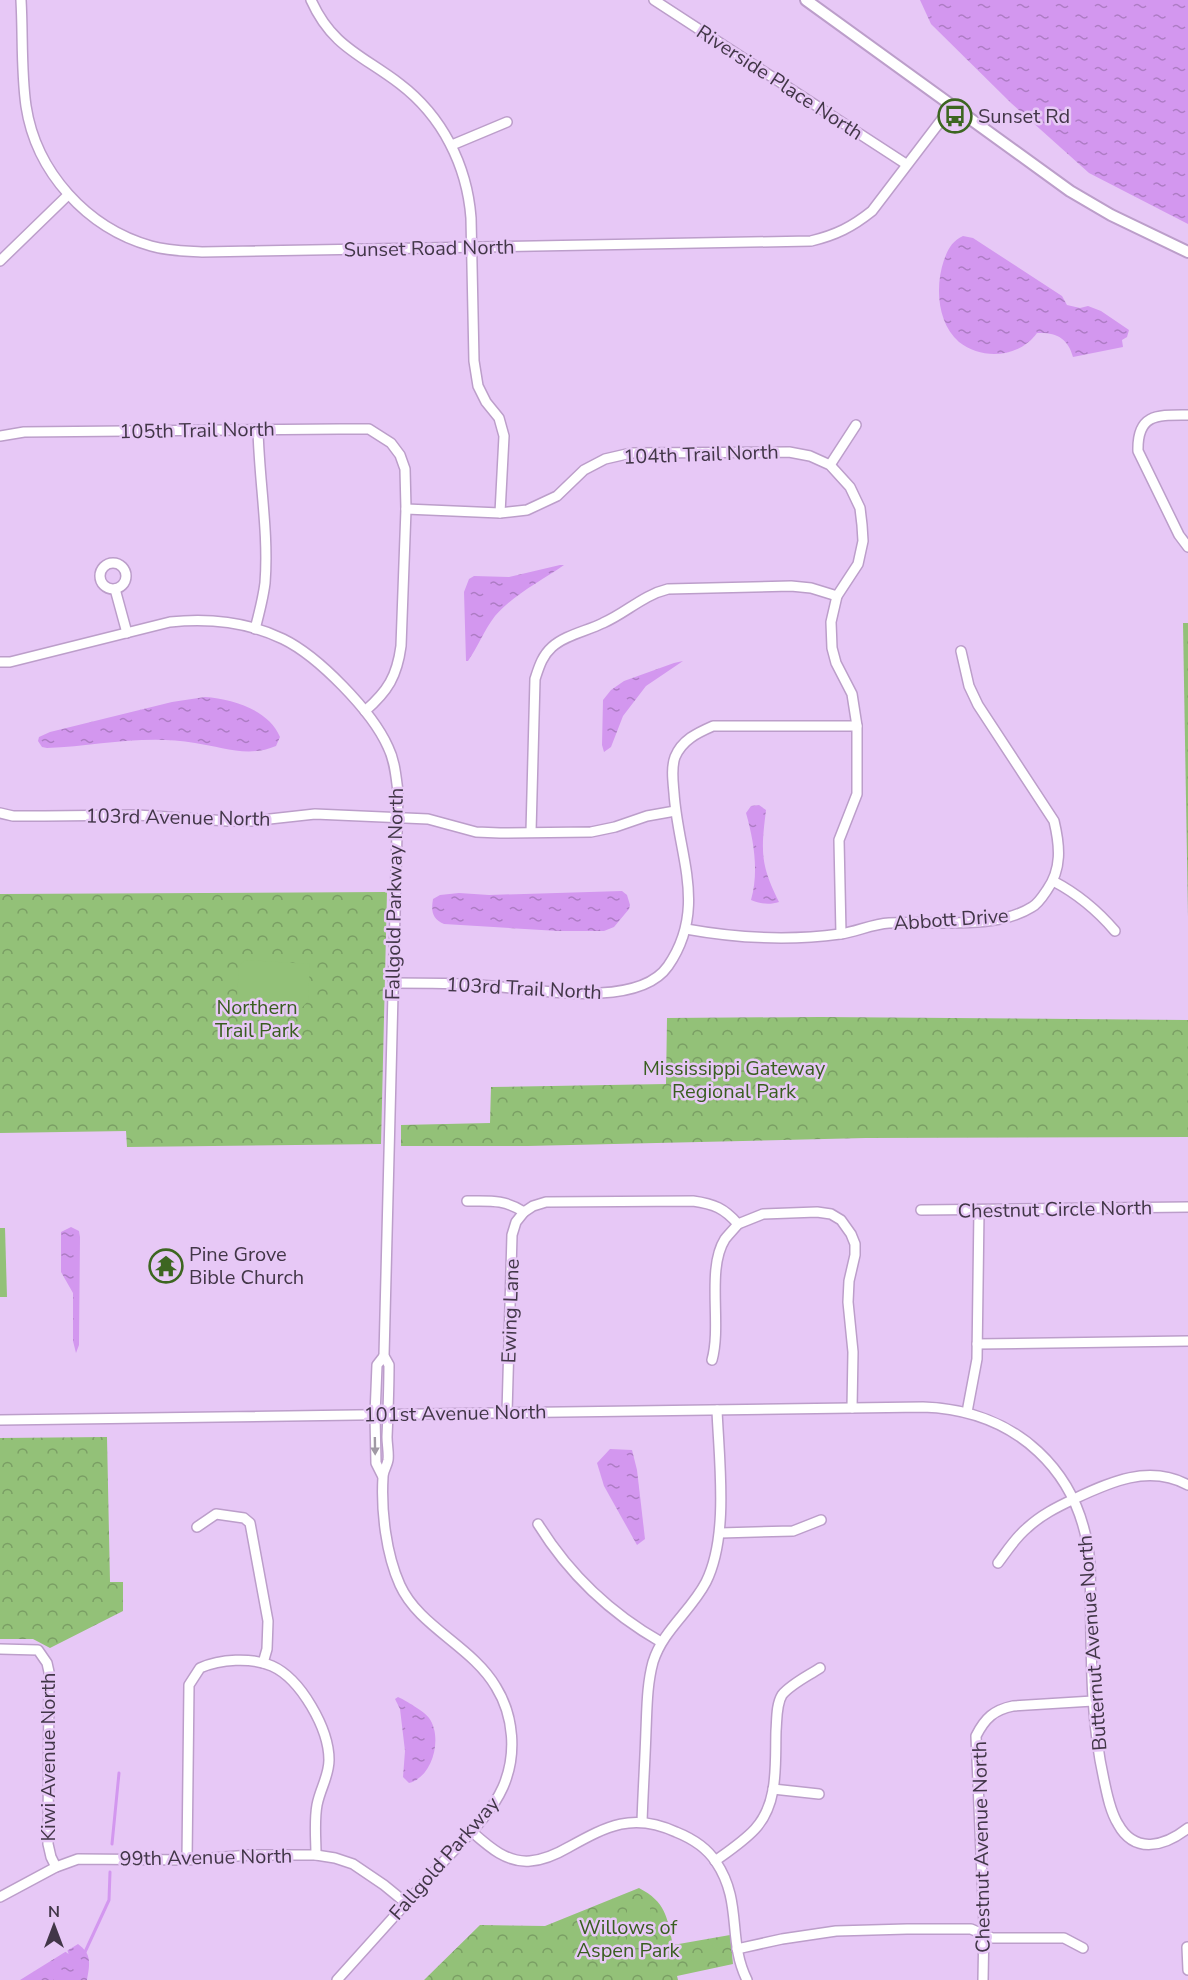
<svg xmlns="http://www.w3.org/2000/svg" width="1188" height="1980" viewBox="0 0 1188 1980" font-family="'Nunito Sans',sans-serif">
<defs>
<pattern id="forest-crowns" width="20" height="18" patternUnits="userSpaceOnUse" patternTransform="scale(1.5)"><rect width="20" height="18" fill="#93c178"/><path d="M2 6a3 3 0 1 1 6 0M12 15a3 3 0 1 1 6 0" fill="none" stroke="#7a9e64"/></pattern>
<pattern id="water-ripples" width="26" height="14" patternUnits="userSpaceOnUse" patternTransform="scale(1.5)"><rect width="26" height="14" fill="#d397ef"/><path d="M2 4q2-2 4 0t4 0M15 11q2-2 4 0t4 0" fill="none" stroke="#ad7cc4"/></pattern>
</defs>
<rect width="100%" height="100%" fill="#e7c8f6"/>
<!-- forest -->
<g fill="url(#forest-crowns)">
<path d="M 1183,623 L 1188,623 L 1188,917 Z"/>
<path d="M 387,892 L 381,1144 L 127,1147 L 126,1131 L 0,1133 L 0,894 Z"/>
<path d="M 820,1017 L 1188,1020 L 1188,1137 L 866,1138 L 528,1146 L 401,1146 L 401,1125 L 490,1123 L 491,1087 L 666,1084 L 667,1018 Z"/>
<path d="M 107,1437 L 110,1582 L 123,1582 L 123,1611 L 50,1648 L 33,1639 L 0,1639 L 0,1438 Z"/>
<path d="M 639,1888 C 666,1902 667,1917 673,1945 L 730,1935 L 733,1964 L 677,1976 L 678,1980 L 424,1980 L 480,1925 L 545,1926 Z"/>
</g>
<!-- pitch -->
<g fill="#93c178">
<path d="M 246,960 L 310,964 L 308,1001 L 293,1017 L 268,1021 L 236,1018 L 239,965 Z"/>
<path d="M 0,1228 L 5,1228 L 7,1297 L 0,1297 Z"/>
<path d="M 627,1907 L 650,1907 L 651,1948 L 627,1948 Z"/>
</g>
<!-- water -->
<g fill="url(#water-ripples)">
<path d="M 920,0 L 1188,0 L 1188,224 L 1089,173 L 1011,103 L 931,24 Z"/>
<path d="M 963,236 L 973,238 L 1062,296 L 1067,305 L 1080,308 L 1088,306 L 1101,311 L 1129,330 L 1127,337 L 1122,340 L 1123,347 L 1073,357 C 1068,338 1056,332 1037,333 C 1020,357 983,361 959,342 C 937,323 935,286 944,260 C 948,249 952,241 963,236 Z"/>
<path d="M 560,565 L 564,565 C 541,581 513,595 495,616 C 484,630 478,647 468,661 L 466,661 L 464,592 L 469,579 L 474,576 L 509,577 Z"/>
<path d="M 683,661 L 646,686 L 623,716 L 611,747 L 604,752 L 602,745 L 603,700 L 611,690 L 624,681 L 674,663 Z"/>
<path d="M 205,697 C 233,699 269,710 280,737 L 276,746 C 248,758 223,747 195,743 C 145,734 97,746 47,748 L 42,747 L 38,741 L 39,737 L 50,732 L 172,702 Z"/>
<path d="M 759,805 L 766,810 C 761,851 760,864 779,902 C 770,905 760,904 751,900 C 759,872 754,841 746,813 L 751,806 Z"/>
<path d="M 622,891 L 627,895 L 630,905 L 629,909 L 614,927 L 604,931 L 558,931 L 444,924 C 432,919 431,911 433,899 L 440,895 L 459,893 L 489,895 Z"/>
<path d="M 71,1227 L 79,1231 L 80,1237 L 79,1345 L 76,1353 L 73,1341 L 73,1293 L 61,1272 L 61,1232 Z"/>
<path d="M 610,1449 L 632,1450 L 637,1470 L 645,1539 L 637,1545 L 604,1486 L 597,1463 Z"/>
<path d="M 398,1697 C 405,1700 425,1712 429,1718 C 443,1737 433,1777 409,1783 L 403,1777 L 405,1751 L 400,1709 L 395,1699 Z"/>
<path d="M 78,1944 C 92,1954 90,1964 87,1980 L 20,1980 Z"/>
</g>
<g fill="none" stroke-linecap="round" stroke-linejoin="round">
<!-- stream -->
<g stroke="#d397ef" stroke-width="3">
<path d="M 112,1844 L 119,1773"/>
<path d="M 85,1952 L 109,1900 L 110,1872"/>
</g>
<defs>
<g id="minor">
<path d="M 21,0 C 23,35 21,71 26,106 C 36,172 87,228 151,246 C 168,251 185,251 202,252 L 811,241 C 836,235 852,227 872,211 L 952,106"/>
<path d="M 311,0 C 332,47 362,55 400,84 C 442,116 467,165 471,218 L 474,361 L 478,386 L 486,402 L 499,418 L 504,436 L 500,513"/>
<path d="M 654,0 L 906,164"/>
<path d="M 452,145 L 507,122"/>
<path d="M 0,261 L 68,195"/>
<path d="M 1188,415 C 1158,415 1137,413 1138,451 L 1179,535 L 1188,547"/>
<path d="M 0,436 L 24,432 L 339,429 L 369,429 L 391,443 L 400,455 L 405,469 L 406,509 L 401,646 C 397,676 388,691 365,711"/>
<path d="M 830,465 L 856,425"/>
<path d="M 406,509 L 500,513 L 527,510 L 557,496 L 584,470 L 605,459 L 631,453 L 789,452 L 810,456 L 830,465 L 850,487 L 860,508 L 862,525 L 863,541 L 858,564 L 837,596 L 831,622 L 832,648 L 836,663 L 852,694 L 857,726 L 857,794 L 839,840 L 841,934"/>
<circle cx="113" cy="576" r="13"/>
<path d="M 115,589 L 127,633"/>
<path d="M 255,629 C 259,614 263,599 265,583 C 269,533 259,480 258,429"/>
<path d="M 0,662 L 10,662 L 170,622 C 208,618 248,622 283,639 C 318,656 372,711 388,747 C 395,761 396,777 398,792 L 384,1356 L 389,1365 C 389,1389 388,1413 387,1437 C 387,1445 389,1453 388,1460 C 387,1466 383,1471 383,1477 C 381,1511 386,1554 400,1585 C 419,1627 472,1646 496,1687 C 514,1716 517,1755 503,1787 C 490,1816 465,1838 444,1861 C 408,1901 373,1940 337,1980"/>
<path d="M 0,813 L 13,816 L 45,816 L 137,815 L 228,821 L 251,821 L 315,814 L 428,819 L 476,832 L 500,833 L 591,832 L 615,827 L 647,816 L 675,811"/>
<path d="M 531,832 L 535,679 C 539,667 542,656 552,647 C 565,635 587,631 603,623 C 626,613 643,595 668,589 L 791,586 L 811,588 L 837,596"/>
<path d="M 1053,881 C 1078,894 1097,910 1115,931"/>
<path d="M 686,929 C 736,938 789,941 840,934 C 856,932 872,924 889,923 C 933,920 994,931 1032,907 C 1038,904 1043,896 1047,890 C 1062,869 1060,846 1054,821 L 978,705 L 969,686 L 961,651"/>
<path d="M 393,983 C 422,983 451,983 480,985 C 528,988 637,1011 668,966 C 708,908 678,855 674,793 C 673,781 671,768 675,757 C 682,740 697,733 713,726 L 857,726"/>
<path d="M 467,1201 C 490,1201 504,1199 524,1212 L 533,1206 L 546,1202 L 693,1201 C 714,1204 724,1208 738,1224 L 763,1214 L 817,1212 L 831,1214 L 841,1220 L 851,1234 L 855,1244 L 855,1255 L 849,1281 L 848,1302 L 853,1352 L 852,1408"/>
<path d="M 921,1210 L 1188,1207"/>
<path d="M 977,1344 L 1188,1341"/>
<path d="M 712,1360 C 722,1324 706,1269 725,1239 C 729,1234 734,1229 738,1224"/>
<path d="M 967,1412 L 977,1359 L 979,1210"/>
<path d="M 507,1413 L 512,1235 L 516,1222 L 524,1212"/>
<path d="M 0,1420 L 923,1407 C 1016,1410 1082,1471 1090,1564 C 1092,1636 1088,1709 1104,1780 C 1107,1794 1110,1811 1118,1824 C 1135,1855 1165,1846 1188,1828"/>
<path d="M 382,1475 L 376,1463 L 375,1415 L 377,1365 L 384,1356"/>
<path d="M 538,1524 C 569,1574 610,1613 661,1642"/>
<path d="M 197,1527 L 216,1514 L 244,1518 L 250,1523 L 268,1621 L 267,1649 L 263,1663"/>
<path d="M 720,1533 L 793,1531 L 821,1520"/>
<path d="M 998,1563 C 1007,1551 1015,1538 1027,1528 C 1041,1515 1057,1507 1074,1499 C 1110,1482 1149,1464 1188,1485"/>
<path d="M 0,1649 L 38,1650 L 47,1663 L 49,1672 L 48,1844 L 51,1857 L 56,1867"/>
<path d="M 773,1789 L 819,1794"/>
<path d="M 642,1822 C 643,1791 645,1761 646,1730 C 647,1707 647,1684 653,1662 C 663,1630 691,1611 706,1582 C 729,1536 719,1461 717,1410"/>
<path d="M 471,1831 C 488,1846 506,1863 530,1861 C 544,1860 557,1854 569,1847 C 607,1826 633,1812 676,1832 C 691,1838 707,1848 716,1862 C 743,1902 727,1940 747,1980"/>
<path d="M 187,1860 L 189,1685 L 200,1668 C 220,1659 251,1657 272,1666 C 301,1679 329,1729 329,1760 C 329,1776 320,1789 317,1805 C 314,1821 316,1839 316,1855"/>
<path d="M 715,1861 C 729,1851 744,1841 755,1829 C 779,1803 775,1764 776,1731 C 777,1720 776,1705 782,1695 C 791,1684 808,1676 820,1668"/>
<path d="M 0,1897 L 56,1867 L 78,1859 L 187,1860 L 250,1855 L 316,1855 L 335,1858 L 353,1864 L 384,1885 L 406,1903"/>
<path d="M 1187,1947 L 1188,1970"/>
<path d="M 737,1949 L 782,1939 L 836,1931 L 907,1929 L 971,1929 L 992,1938 L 1064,1938 L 1083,1948"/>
<path d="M 983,1980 L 984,1923 L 976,1736 C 985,1718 994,1710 1013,1706 L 1093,1701"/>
</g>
<path id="tertiary" d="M 806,0 L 1070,191 L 1111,215 L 1188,252"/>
</defs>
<!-- minor casing -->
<use href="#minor" stroke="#bc9eca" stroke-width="12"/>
<!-- tertiary casing -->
<use href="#tertiary" stroke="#bc9eca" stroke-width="14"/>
<!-- minor -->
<use href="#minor" stroke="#fff" stroke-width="9"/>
<!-- tertiary -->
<use href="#tertiary" stroke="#fff" stroke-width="10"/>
</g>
<!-- one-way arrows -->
<defs><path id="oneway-solid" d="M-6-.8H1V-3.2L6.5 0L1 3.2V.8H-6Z" transform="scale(1.5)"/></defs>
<use fill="#a09aa4" href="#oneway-solid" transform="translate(375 1446) rotate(89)"/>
<!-- icons -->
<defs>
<symbol id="bus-ring" viewBox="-11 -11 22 22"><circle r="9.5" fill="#e7c8f6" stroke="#3d6621" stroke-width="1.5"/><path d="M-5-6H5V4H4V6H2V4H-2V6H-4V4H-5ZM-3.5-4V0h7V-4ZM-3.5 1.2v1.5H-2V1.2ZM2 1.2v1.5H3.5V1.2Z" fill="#3d6621"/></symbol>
<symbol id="temple-ring" viewBox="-11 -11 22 22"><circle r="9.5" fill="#e7c8f6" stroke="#3d6621" stroke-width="1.5"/><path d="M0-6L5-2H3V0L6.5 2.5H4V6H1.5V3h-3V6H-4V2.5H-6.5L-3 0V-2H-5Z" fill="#3d6621"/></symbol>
</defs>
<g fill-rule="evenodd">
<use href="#bus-ring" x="936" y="97" width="38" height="38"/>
<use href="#temple-ring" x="147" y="1247" width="38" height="38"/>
</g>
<g text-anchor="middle" stroke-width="5" stroke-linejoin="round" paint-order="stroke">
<!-- street labels -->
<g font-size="20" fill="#423648" stroke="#e7c8f6">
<text transform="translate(780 82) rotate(33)" y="7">Riverside Place North</text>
<text transform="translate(429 248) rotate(-1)" y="7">Sunset Road North</text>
<text transform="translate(197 430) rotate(-1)" y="7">105th Trail North</text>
<text transform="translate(701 454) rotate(-2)" y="7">104th Trail North</text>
<text transform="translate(178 817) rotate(1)" y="7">103rd Avenue North</text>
<text transform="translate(394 894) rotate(-89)" y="7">Fallgold Parkway North</text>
<text transform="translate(951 919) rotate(-4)" y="7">Abbott Drive</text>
<text transform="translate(524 988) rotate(3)" y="7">103rd Trail North</text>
<text transform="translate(1055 1209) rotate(-1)" y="7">Chestnut Circle North</text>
<text transform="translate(510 1311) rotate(-88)" y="7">Ewing Lane</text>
<text transform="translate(455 1413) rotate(-1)" y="7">101st Avenue North</text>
<text transform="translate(1092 1643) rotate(-94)" y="7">Butternut Avenue North</text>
<text transform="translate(48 1757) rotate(-90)" y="7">Kiwi Avenue North</text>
<text transform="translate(981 1847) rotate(-91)" y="7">Chestnut Avenue North</text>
<text transform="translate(206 1857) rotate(-1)" y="7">99th Avenue North</text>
<text transform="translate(444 1858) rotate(-49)" y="7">Fallgold Parkway</text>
</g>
<!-- poi labels -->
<g font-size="20" fill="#423648" stroke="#e7c8f6" text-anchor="start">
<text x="978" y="123">Sunset Rd</text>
<text x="189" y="1261">Pine Grove<tspan x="189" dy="23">Bible Church</tspan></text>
</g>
<!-- park labels -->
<g font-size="20" fill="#395e20" stroke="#e7c8f6">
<text x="257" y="1014">Northern<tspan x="257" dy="23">Trail Park</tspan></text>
<text x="734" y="1075">Mississippi Gateway<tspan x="734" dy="23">Regional Park</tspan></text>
<text x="628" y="1934">Willows of<tspan x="628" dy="23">Aspen Park</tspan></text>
</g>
</g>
<!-- north arrow -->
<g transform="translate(54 1926)" stroke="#e7c8f6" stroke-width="4.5" paint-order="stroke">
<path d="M0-4.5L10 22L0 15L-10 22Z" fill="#423648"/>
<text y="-9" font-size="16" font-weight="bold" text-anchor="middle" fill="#423648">N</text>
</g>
</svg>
